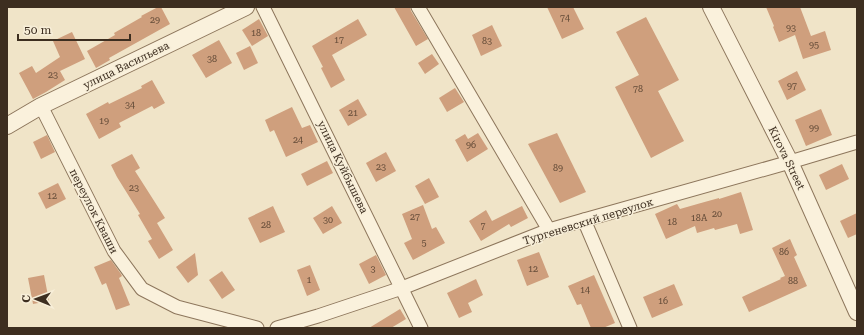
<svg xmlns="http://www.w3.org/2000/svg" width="864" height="335" viewBox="0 0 864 335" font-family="'Roboto Serif',serif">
<rect width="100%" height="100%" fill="#f0e4c8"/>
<!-- building -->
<g fill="#cf9f7d">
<path d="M 158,7 L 161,7 L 170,24 L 109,58 L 110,60 L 96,68 L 87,51 L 115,35 L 114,33 L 142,17 L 141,16 Z"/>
<path d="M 394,7 L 410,7 L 411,11 L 428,39 L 416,46 Z"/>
<path d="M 547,7 L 573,7 L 584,29 L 562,39 Z"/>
<path d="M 766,7 L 800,7 L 811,36 L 825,31 L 831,50 L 803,59 L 795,35 L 779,42 L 773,27 L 774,26 Z"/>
<path d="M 646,17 L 679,80 L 658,91 L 684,141 L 651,158 L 615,87 L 639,75 L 616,32 Z"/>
<path d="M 259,19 L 268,36 L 252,46 L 242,30 Z"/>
<path d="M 358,19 L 367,35 L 332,55 L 345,80 L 331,88 L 321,68 L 323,67 L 312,46 Z"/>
<path d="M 492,25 L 502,46 L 481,56 L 472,35 Z"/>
<path d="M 72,32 L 85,59 L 60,71 L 65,80 L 46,92 L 33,99 L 19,73 L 32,66 L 36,73 L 60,57 L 53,41 Z"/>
<path d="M 219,40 L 232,63 L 206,78 L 192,55 Z"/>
<path d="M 250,46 L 258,63 L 244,70 L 236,53 Z"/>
<path d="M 432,54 L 439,64 L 425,74 L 418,63 Z"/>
<path d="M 797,71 L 806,90 L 787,100 L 778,81 Z"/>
<path d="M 152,80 L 165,103 L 154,109 L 152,106 L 119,123 L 121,127 L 99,139 L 86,114 L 108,102 L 109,104 L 142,88 L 141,86 Z"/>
<path d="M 455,88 L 464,102 L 447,112 L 439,98 Z"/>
<path d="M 358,99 L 367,115 L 348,126 L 339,110 Z"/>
<path d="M 292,107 L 302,128 L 310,125 L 318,142 L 286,157 L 274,130 L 270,132 L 265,120 Z"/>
<path d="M 821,109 L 832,135 L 806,146 L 795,120 Z"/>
<path d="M 478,133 L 488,149 L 467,162 L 455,140 L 465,134 L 468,139 Z"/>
<path d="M 557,133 L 586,192 L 560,203 L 528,144 Z"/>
<path d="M 47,135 L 55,152 L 41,159 L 33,142 Z"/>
<path d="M 386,152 L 396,171 L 376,182 L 366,163 Z"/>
<path d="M 132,154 L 140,168 L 135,171 L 165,218 L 157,223 L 173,250 L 159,259 L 148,241 L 152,239 L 138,215 L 140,214 L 117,177 L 111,165 Z"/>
<path d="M 327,161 L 333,173 L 307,186 L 301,174 Z"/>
<path d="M 842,164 L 849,179 L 826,190 L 819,175 Z"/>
<path d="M 429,178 L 439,197 L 425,204 L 415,186 Z"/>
<path d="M 58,183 L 66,199 L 46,209 L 38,193 Z"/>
<path d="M 741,192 L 753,230 L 740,234 L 737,224 L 715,230 L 714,228 L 697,233 L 695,226 L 666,239 L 655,214 L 677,204 L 680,209 L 701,203 L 719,198 L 719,199 Z"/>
<path d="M 423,205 L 432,229 L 436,227 L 445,243 L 413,260 L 404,243 L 412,239 L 402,214 Z"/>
<path d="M 273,206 L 285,232 L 260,243 L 248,218 Z"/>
<path d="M 332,206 L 342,223 L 323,234 L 313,218 Z"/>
<path d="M 522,206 L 528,218 L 511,227 L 509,224 L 481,241 L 469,221 L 486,210 L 492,221 Z"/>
<path d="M 857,213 L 857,234 L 848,238 L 840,221 Z"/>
<path d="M 790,239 L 797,255 L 794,257 L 807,286 L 749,312 L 742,297 L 781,279 L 780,278 L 785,276 L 772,248 Z"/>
<path d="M 539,252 L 549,277 L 527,286 L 517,260 Z"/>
<path d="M 195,253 L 198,275 L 188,283 L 176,267 Z"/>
<path d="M 376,255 L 386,275 L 369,284 L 359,264 Z"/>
<path d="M 111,260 L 121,274 L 122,276 L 119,278 L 130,305 L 116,310 L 106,283 L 102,285 L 94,267 Z"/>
<path d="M 310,265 L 320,290 L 307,296 L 297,270 Z"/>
<path d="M 222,271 L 235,290 L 222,299 L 209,280 Z"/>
<path d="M 44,275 L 49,301 L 33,304 L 28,278 Z"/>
<path d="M 594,275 L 615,323 L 603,328 L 591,328 L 581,304 L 577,305 L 568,286 Z"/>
<path d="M 476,279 L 483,295 L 468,303 L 472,312 L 459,318 L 447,293 Z"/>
<path d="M 674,284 L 683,305 L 652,318 L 643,297 Z"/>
<path d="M 400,309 L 406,319 L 391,328 L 369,328 Z"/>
</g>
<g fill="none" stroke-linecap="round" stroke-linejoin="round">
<defs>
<g id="minor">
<path d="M 263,7 L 421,328"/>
<path d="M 418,7 L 549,230"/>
<path d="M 41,106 L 114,251 L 142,289 L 177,307 L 257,328"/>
<path d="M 584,220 L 630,328"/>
<path d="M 277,328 L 318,316 L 402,288 L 549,230 L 584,220 L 790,162 L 857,142"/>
</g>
<g id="tertiary">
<path d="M 711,7 L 790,162 L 857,312"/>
<path d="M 7,126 L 41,106 L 246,7"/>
</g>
</defs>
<!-- minor casing -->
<use href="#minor" stroke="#8d765c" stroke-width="15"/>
<!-- tertiary casing -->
<use href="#tertiary" stroke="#8d765c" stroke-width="18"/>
<!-- minor -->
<use href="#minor" stroke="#faf1dc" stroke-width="13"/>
<!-- tertiary -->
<use href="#tertiary" stroke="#faf1dc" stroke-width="16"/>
</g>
<g text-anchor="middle" stroke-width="3" stroke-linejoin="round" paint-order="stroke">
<!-- number labels -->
<g font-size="9" fill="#624a37">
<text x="565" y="21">74</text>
<text x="155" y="23">29</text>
<text x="791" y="31">93</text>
<text x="256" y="36">18</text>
<text x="339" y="43">17</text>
<text x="487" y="44">83</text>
<text x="814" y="48">95</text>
<text x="212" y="62">38</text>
<text x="53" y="78">23</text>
<text x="792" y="89">97</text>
<text x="638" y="92">78</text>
<text x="130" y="108">34</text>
<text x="353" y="116">21</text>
<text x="104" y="124">19</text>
<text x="814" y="131">99</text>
<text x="298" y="143">24</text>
<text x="471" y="148">96</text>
<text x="381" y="170">23</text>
<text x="558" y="171">89</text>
<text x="134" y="191">23</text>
<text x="52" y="199">12</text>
<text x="717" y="217">20</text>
<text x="415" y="220">27</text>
<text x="699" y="221">18А</text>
<text x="328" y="223">30</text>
<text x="672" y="225">18</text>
<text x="266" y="228">28</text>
<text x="483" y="229">7</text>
<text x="424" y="246">5</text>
<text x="784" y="255">86</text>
<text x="373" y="272">3</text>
<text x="533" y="272">12</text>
<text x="309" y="283">1</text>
<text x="793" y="284">88</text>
<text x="585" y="293">14</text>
<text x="663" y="304">16</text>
</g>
<!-- street labels -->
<g font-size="11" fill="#3d2e20" stroke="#f7eed8">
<text transform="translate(126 65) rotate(-26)" y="4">улица Васильева</text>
<text transform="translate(787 158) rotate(64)" y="4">Kirova Street</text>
<text transform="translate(343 167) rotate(64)" y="4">улица Куйбышева</text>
<text transform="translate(94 211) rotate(63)" y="4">переулок Кваши</text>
<text transform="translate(588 221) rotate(-17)" y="4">Тургеневский переулок</text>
</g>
</g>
<!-- border -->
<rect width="864" height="335" fill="none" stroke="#3d2e20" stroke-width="16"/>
<!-- north arrow -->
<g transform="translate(36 299) rotate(271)" stroke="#f7eed8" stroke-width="3" paint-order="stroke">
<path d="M0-3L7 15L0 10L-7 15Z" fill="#3d2e20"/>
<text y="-6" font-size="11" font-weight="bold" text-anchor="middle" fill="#3d2e20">С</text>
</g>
<!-- scale -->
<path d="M18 34v6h112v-6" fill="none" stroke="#3d2e20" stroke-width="2"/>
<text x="24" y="34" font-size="12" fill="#3d2e20" stroke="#f7eed8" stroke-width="3" paint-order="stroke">50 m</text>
</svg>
